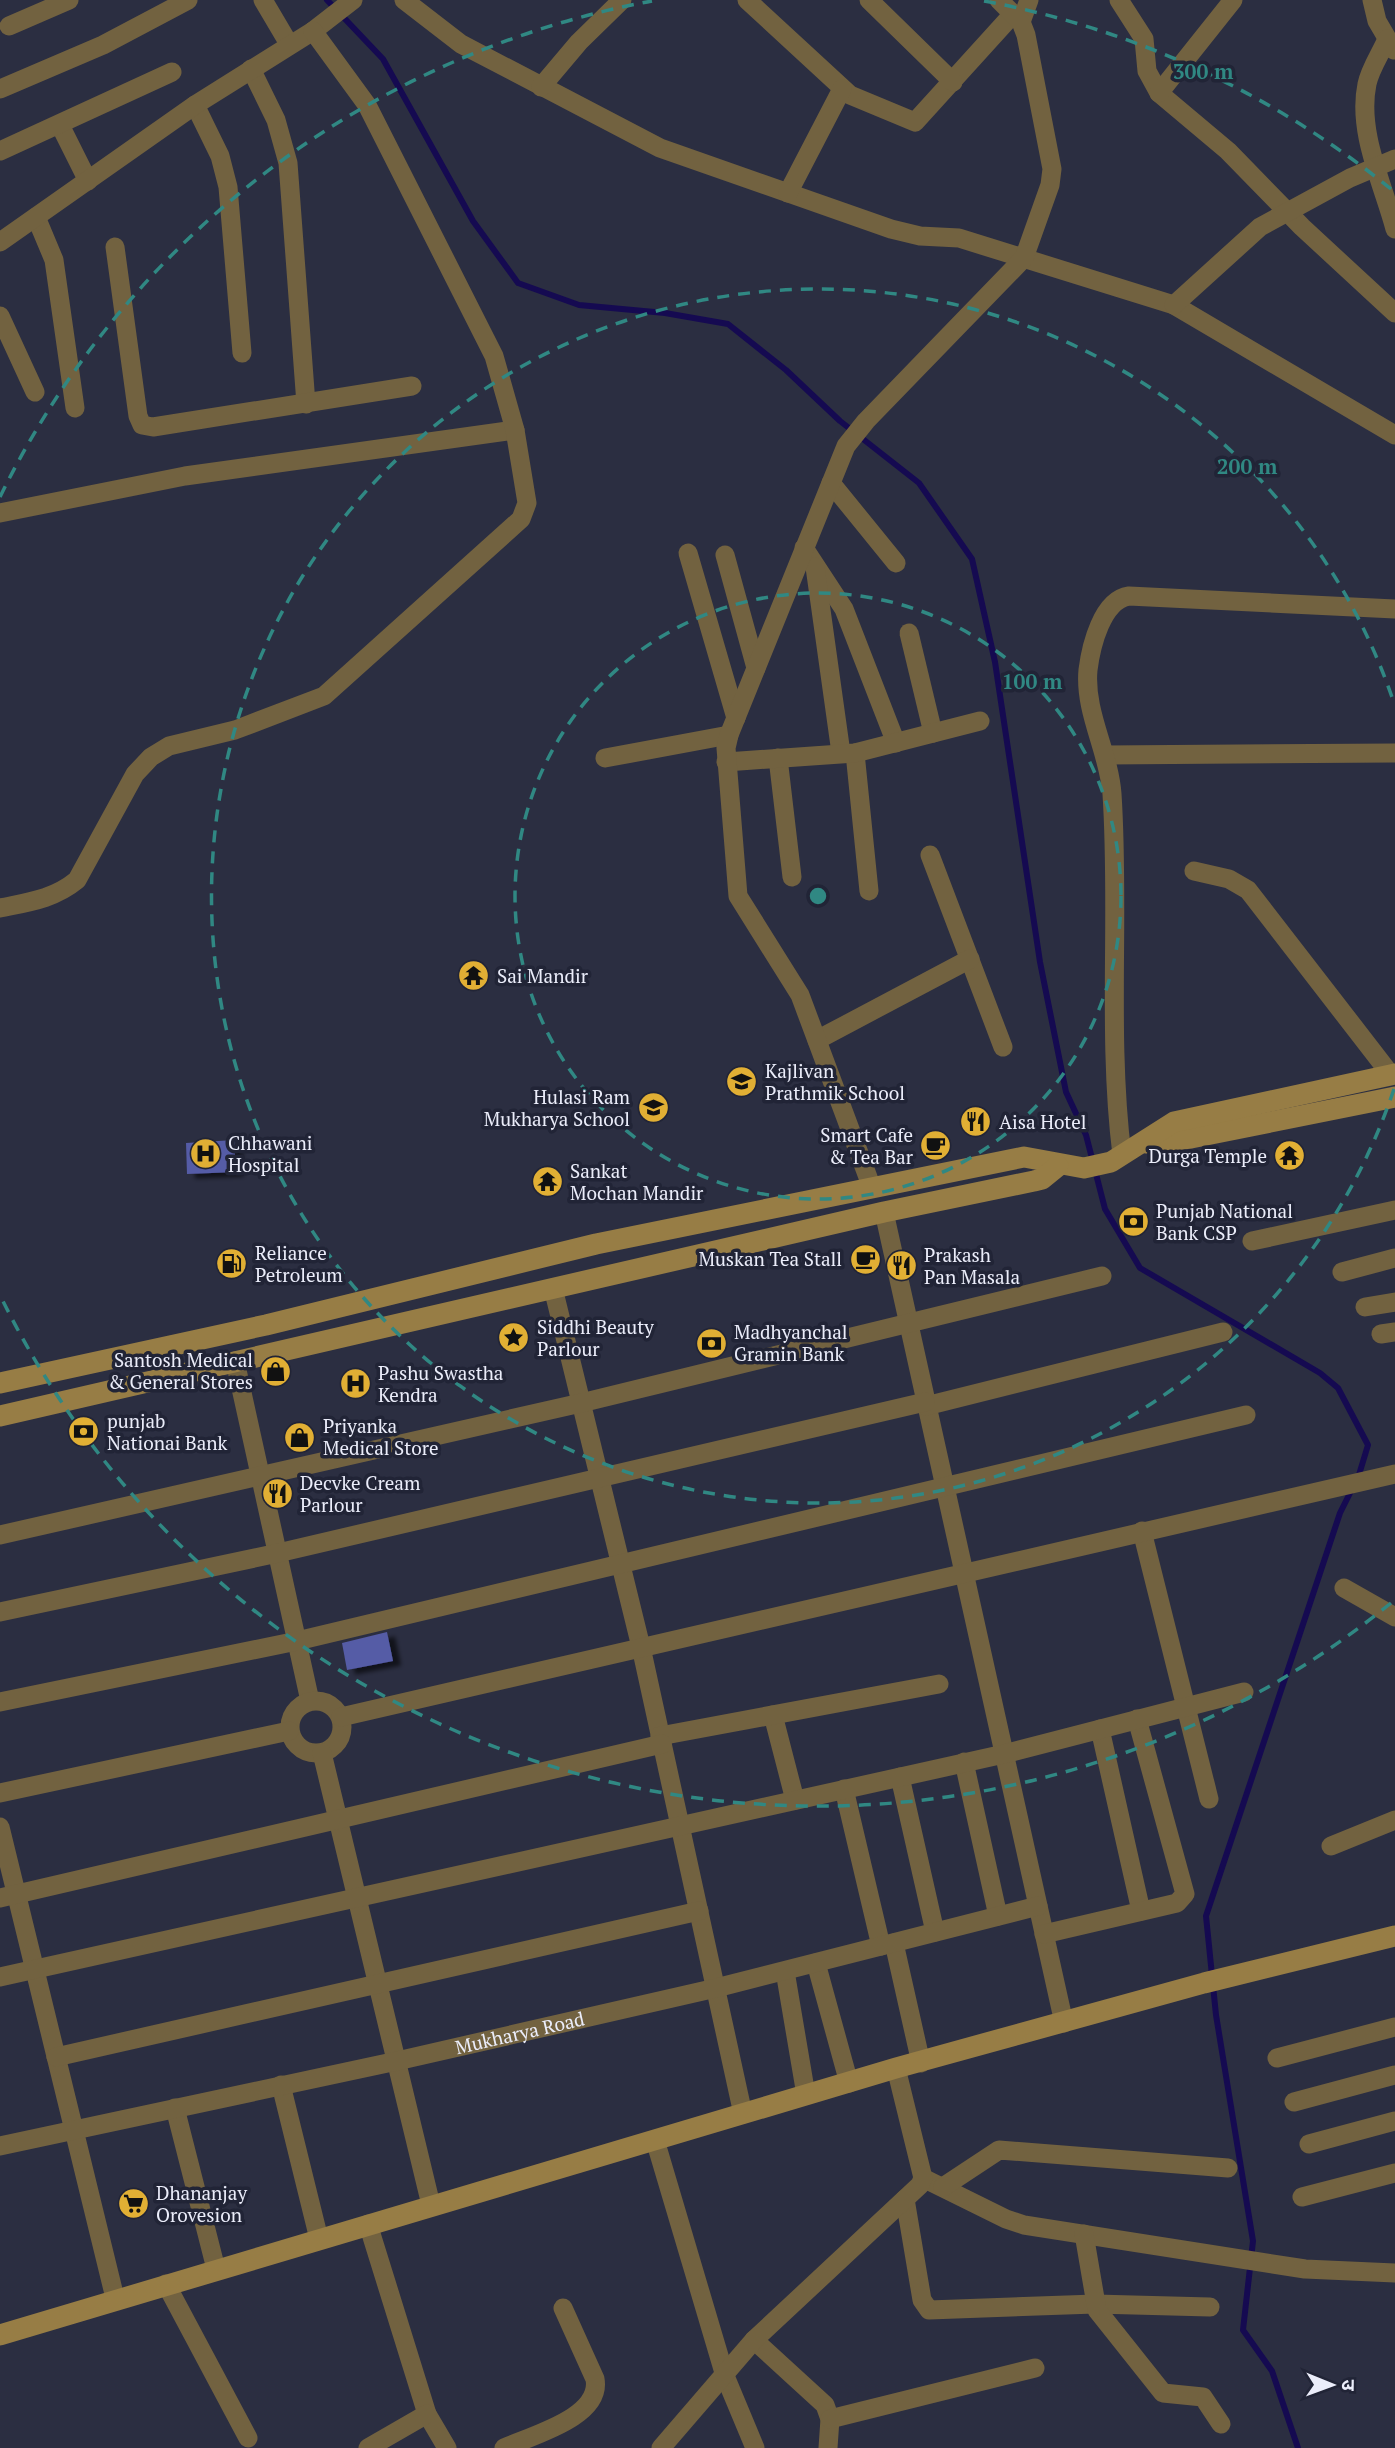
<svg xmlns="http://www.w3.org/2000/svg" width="1395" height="2448" viewBox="0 0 1395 2448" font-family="'PT Serif','Noto Sans Devanagari',serif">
<defs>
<filter id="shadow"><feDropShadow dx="8" dy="4.5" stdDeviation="2" flood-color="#0009"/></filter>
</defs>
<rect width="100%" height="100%" fill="#2b2e41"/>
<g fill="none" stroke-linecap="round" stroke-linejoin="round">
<!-- stream -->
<g stroke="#150a51" stroke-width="6">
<path d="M 327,0 L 383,59 L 473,221 L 518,283 L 579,305 L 665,313 L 728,324 L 786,370 L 840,421 L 919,483 L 972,559 L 995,662 L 1040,962 L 1066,1092 L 1086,1135 L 1105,1209 L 1140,1268 L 1320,1373 L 1338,1388 L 1368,1445 L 1358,1478"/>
<path d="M 1298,2448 L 1272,2371 L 1243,2330 L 1253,2241 L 1216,2015 L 1206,1916 L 1340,1513 L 1353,1487"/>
</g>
</g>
<!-- building -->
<g fill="#555ba6" filter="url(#shadow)">
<path d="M 234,1140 L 236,1172 L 187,1174 L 186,1143 Z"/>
<path d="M 387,1632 L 393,1661 L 347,1670 L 342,1643 Z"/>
</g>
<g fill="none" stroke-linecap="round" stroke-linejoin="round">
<!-- street -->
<g stroke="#726240" stroke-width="19">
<path d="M 263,0 L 289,44"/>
<path d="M 404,0 L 461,44 L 660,148 L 891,229 L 920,236 L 959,238 L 1174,305 L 1395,435"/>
<path d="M 747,0 L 850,95 L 915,122 L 1013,14"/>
<path d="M 869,0 L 953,82"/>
<path d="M 1119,0 L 1144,39 L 1147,71 L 1159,93 L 1228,151 L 1302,227 L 1395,313"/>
<path d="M 1372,0 L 1377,21 L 1394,50"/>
<path d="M 1021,22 L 1029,0"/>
<path d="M 9,26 L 69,0"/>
<path d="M 1387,39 C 1381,53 1370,69 1367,84 C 1357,132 1383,184 1395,229"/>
<path d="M 251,69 L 276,120 L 288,163 L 306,404"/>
<path d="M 541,87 L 579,42 L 622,0"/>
<path d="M 0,89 L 103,45 L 188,0"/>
<path d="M 1159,93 L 1233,0"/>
<path d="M 195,105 L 220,156 L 228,187 L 242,353"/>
<path d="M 60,125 L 88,181"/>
<path d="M 0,151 L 172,72"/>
<path d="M 788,193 L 842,89"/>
<path d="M 36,217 L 54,260 L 75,408"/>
<path d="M 0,242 L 195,105 L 313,31 L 353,0"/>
<path d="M 115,247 L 138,416 L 142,425 L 153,427 L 412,386"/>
<path d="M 1174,305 L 1260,227 L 1350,178 L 1395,159"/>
<path d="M 0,316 L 35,392"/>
<path d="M 831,483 L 896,563"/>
<path d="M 0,513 L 185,476 L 515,430"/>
<path d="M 804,548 L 844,609 L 896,743"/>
<path d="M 688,553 L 736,718"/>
<path d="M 725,555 L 756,668"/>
<path d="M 815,567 L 841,753"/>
<path d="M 909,633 L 933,733"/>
<path d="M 855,753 L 869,891"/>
<path d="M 1105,755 L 1395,753"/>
<path d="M 605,758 L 729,735"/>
<path d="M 778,758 L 792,877"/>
<path d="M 726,762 L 855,753 L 980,721"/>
<path d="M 930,855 L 1003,1047"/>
<path d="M 1194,871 L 1229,879 L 1248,890 L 1391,1075"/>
<path d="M 0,908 C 29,902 54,899 77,880 L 135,774 L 151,757 L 169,746 L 235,730 L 324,696 L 521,519 L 527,503 L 515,430 L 494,356 L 367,105 L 313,31"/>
<path d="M 817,1040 L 970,959"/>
<path d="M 1122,1155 C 1107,1035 1120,914 1112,794 C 1109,752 1084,712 1088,670 C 1091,646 1102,600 1129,596 L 1395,609"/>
<path d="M 872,1188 L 800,995 L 738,896 L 726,748 L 729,735 L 846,446 L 866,421 L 1024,258 L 1050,185 L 1052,169 L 1026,35 L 1021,22 L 999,0"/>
<path d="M 884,1212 L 1064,2023"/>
<path d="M 1252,1241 L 1395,1210"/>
<path d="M 1342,1272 L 1395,1258"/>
<path d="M 553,1288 L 641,1647 L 743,2114"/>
<path d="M 1365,1307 L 1395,1302"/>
<path d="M 1381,1334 L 1395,1332"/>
<path d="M 235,1361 L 310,1701"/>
<path d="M 926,1406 L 1223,1332"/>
<path d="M 1142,1531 L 1209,1799"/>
<path d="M 0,1535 L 581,1403 L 1102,1276"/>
<path d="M 1344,1588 L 1395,1617"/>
<path d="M 0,1612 L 278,1553 L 925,1402"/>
<circle cx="316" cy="1727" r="26"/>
<path d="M 0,1702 L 297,1641 L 1246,1415"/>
<path d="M 773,1715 L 795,1800"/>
<path d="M 341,1717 L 1395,1474"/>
<path d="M 1100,1729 L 1141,1911"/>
<path d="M 660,1736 L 939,1684"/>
<path d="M 322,1753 L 431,2205"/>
<path d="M 964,1762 L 998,1916"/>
<path d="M 900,1777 L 935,1932"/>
<path d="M 844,1789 L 881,1946"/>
<path d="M 0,1793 L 289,1731"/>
<path d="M 0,1827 L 115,2298"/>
<path d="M 1331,1846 L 1395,1820"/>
<path d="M 0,1898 L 662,1744"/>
<path d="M 1044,1934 L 1177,1903 L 1185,1894 L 1137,1719"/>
<path d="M 894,1943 L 921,2063"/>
<path d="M 816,1963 L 849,2083"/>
<path d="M 785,1971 L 806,2095"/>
<path d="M 0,1977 L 1004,1754 L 1244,1692"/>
<path d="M 56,2057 L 699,1911"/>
<path d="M 1277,2058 L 1395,2027"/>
<path d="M 281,2085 L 319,2239"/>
<path d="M 1294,2102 L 1395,2075"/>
<path d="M 175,2108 L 216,2269"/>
<path d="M 655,2140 L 725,2376 L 755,2448"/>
<path d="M 1309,2144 L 1395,2121"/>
<path id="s1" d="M 0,2146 L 397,2061 L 716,1988 L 1038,1906"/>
<path d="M 923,2178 L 1006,2219 L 1024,2225 L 1305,2269 L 1395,2273"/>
<path d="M 943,2187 L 999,2150 L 1228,2168"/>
<path d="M 1302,2197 L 1395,2173"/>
<path d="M 905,2199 L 922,2300 L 929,2310 L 1095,2304 L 1210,2307"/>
<path d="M 368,2224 L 427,2414 L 447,2448"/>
<path d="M 1084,2234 L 1097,2310 L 1163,2393 L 1203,2397 L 1221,2424"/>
<path d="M 166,2284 L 248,2438"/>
<path d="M 754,2340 L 825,2405 L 830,2419 L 828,2448"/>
<path d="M 830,2419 L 1035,2368"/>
<path d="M 368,2448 L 427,2414"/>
<path d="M 504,2448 C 533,2435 602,2417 595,2379 L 563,2308"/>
<path d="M 661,2448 L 754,2340 L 920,2185 L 923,2178 L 896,2068"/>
</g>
<!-- secondary -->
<g stroke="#977d45" stroke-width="21">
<path d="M 1146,1143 L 1191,1138 L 1395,1097"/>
<path d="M 0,1383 L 266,1325 L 596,1244 L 1024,1157 L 1084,1168 L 1111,1162 L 1174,1122 L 1395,1074"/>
<path d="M 0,1416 L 884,1212 L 1034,1181 L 1042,1179 L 1058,1166"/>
<path d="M 0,2335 L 896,2068 L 1204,1983 L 1395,1936"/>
</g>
</g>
<!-- distance rings -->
<g fill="none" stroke="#308883" stroke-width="3.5" stroke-dasharray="12 9">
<circle cx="818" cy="896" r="303"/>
<path d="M1394 1089A607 607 0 1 1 1394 703"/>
<path d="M1391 1603A910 910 0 0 1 0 1295M0 497A910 910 0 0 1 652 1M984 1A910 910 0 0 1 1391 189"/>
</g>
<!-- icons -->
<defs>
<symbol id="temple-disc" viewBox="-11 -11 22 22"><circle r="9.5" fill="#e1af34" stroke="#212436"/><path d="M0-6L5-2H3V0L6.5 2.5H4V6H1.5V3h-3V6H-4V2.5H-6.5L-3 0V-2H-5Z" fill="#111"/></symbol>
<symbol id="university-disc" viewBox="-11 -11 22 22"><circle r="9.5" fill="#e1af34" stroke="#212436"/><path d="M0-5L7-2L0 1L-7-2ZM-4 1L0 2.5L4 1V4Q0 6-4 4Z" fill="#111"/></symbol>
<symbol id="restaurant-disc" viewBox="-11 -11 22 22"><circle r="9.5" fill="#e1af34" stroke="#212436"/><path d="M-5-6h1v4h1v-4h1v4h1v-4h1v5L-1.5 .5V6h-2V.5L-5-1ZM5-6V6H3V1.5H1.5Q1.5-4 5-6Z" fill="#111"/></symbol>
<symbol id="cafe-disc" viewBox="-11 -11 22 22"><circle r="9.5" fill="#e1af34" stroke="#212436"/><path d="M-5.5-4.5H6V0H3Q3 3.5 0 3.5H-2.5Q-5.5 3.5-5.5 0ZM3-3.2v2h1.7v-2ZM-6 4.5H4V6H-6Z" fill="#111"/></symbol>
<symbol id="hospital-disc" viewBox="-11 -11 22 22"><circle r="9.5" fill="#e1af34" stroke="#212436"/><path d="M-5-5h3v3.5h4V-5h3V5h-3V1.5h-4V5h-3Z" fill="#111"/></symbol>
<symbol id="bank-disc" viewBox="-11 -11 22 22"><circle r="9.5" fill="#e1af34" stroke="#212436"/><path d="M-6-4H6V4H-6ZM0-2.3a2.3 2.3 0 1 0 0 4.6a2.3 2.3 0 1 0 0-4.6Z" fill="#111"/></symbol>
<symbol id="fuel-disc" viewBox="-11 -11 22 22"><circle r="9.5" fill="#e1af34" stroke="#212436"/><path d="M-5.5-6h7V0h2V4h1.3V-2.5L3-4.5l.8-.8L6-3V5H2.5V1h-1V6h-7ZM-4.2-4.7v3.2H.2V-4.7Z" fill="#111"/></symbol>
<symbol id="sight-disc" viewBox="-11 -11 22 22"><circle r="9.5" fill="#e1af34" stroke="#212436"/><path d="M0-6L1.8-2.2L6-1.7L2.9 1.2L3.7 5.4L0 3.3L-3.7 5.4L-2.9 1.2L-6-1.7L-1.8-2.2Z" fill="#111"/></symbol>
<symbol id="shop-disc" viewBox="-11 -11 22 22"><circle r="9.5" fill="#e1af34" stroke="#212436"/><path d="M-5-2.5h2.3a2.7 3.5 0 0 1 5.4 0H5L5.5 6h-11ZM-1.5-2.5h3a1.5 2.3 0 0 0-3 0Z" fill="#111"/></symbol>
<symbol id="supermarket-disc" viewBox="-11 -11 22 22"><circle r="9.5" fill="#e1af34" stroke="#212436"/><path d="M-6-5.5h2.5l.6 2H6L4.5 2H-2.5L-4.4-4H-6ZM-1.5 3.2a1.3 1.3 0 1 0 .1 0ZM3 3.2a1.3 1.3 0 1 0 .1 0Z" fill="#111"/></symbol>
</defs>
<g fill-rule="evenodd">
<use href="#temple-disc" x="456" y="958" width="35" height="35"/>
<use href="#university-disc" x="724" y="1064" width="35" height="35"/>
<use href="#university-disc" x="636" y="1090" width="35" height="35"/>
<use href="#restaurant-disc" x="958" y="1104" width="35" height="35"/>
<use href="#cafe-disc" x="918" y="1128" width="35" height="35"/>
<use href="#hospital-disc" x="188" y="1136" width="35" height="35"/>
<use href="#temple-disc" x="1272" y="1138" width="35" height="35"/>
<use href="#temple-disc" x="530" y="1164" width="35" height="35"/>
<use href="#bank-disc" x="1116" y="1204" width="35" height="35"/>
<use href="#cafe-disc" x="848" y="1242" width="35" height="35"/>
<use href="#fuel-disc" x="214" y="1246" width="35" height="35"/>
<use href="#restaurant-disc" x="884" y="1248" width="35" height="35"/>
<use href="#sight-disc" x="496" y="1320" width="35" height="35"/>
<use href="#bank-disc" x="694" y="1326" width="35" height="35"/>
<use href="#shop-disc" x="258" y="1354" width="35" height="35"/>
<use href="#hospital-disc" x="338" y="1366" width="35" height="35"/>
<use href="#bank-disc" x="66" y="1414" width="35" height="35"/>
<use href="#shop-disc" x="282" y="1420" width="35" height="35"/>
<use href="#restaurant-disc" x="260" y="1476" width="35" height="35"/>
<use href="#supermarket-disc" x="116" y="2186" width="35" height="35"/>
</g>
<g text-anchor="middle" stroke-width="7" stroke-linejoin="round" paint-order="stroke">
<!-- poi labels -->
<g font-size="19" fill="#ebedfa" stroke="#212436" text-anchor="start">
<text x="497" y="983">Sai Mandir</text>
<text x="765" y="1078">Kajlivan<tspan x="765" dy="22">Prathmik School</tspan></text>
<text x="630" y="1104" text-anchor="end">Hulasi Ram<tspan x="630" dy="22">Mukharya School</tspan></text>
<text x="999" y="1129">Aisa Hotel</text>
<text x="913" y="1142" text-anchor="end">Smart Cafe<tspan x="913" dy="22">&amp; Tea Bar</tspan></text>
<text x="228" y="1150">Chhawani<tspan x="228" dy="22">Hospital</tspan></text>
<text x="1267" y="1163" text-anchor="end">Durga Temple</text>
<text x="570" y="1178">Sankat<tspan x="570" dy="22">Mochan Mandir</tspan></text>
<text x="1156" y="1218">Punjab National<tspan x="1156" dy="22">Bank CSP</tspan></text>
<text x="255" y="1260">Reliance<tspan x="255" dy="22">Petroleum</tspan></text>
<text x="924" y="1262">Prakash<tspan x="924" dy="22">Pan Masala</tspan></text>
<text x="842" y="1266" text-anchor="end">Muskan Tea Stall</text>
<text x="537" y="1334">Siddhi Beauty<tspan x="537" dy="22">Parlour</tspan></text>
<text x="734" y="1339">Madhyanchal<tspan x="734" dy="22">Gramin Bank</tspan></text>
<text x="253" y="1367" text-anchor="end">Santosh Medical<tspan x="253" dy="22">&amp; General Stores</tspan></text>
<text x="378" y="1380">Pashu Swastha<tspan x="378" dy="22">Kendra</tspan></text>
<text x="107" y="1428">punjab<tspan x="107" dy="22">Nationai Bank</tspan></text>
<text x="323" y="1433">Priyanka<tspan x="323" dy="22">Medical Store</tspan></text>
<text x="300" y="1490">Decvke Cream<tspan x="300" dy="22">Parlour</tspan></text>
<text x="156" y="2200">Dhananjay<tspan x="156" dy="22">Orovesion</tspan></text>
</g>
<!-- street labels -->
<g font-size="19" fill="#ebedfa" stroke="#212436">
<text dy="7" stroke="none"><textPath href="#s1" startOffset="532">Mukharya Road</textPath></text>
</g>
</g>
<circle cx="818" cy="896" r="10" fill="#308883" stroke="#212436" stroke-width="3.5"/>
<g font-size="21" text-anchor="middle" font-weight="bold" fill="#308883" stroke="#212436" stroke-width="7" stroke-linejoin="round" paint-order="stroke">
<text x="1203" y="79">300 m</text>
<text x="1247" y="474">200 m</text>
<text x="1032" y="689">100 m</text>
</g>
<!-- north arrow -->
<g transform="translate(1332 2385) rotate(91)" stroke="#212436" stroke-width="5" paint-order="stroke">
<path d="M0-5L12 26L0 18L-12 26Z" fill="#ebedfa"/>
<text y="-10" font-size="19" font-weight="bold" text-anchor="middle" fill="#ebedfa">उ</text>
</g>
</svg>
